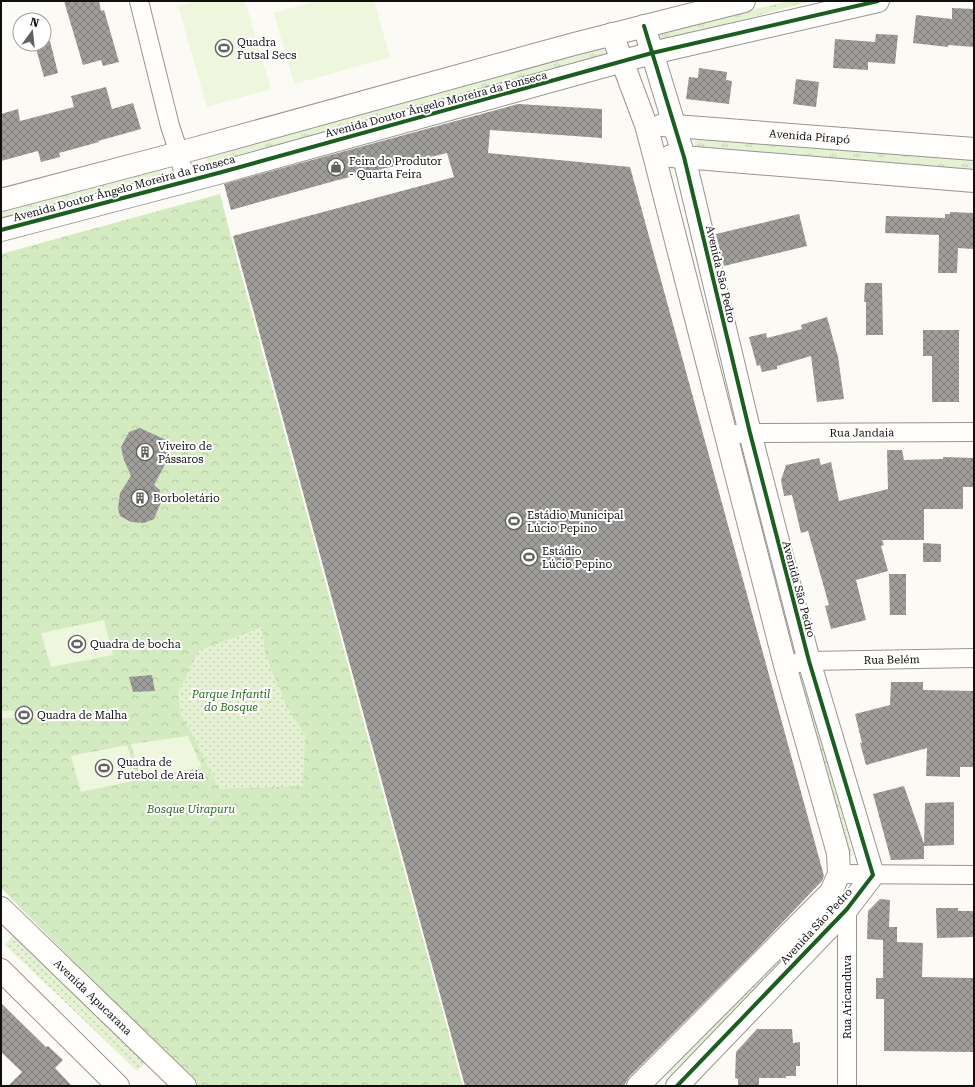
<svg xmlns="http://www.w3.org/2000/svg" width="975" height="1087" viewBox="0 0 975 1087" font-family="'Roboto Serif',serif">
<defs>
<pattern id="grass-tufts" width="24" height="20" patternUnits="userSpaceOnUse"><rect width="24" height="20" fill="#e4f2d3"/><path d="M3 7l-1-3M5 7V3M7 7l1-3M15 17l-1-3M17 17v-4M19 17l1-3" fill="none" stroke="#c2ceb4"/></pattern>
<pattern id="forest-crowns" width="20" height="18" patternUnits="userSpaceOnUse"><rect width="20" height="18" fill="#d4eac0"/><path d="M2 6a3 3 0 1 1 6 0M12 15a3 3 0 1 1 6 0" fill="none" stroke="#b5c8a4"/></pattern>
<pattern id="park-dots" width="8" height="8" patternUnits="userSpaceOnUse"><rect width="8" height="8" fill="#e4f2d3"/><path d="M2 2h.1M6 6h.1" fill="none" stroke="#c2ceb4" stroke-width="1.8" stroke-linecap="round"/></pattern>
<pattern id="building-cross-hatch" width="8" height="8" patternUnits="userSpaceOnUse"><rect width="8" height="8" fill="#9f9d99"/><path d="M0 0l8 8M0 8l8-8" fill="none" stroke="#807e7b"/></pattern>
</defs>
<rect width="100%" height="100%" fill="#fcfaf4"/>
<!-- grass -->
<g fill="url(#grass-tufts)">
<path d="M 789,1 L 811,1 L 658,43 L 656,33 Z"/>
<path d="M 603,45 L 606,57 L 209,167 L 206,158 Z"/>
<path d="M 699,138 L 974,156 L 974,169 L 698,151 L 695,149 C 694,144 695,141 699,138 Z"/>
<path d="M 162,168 L 165,180 L 1,223 L 1,210 Z"/>
</g>
<!-- forest -->
<path fill="url(#forest-crowns)" d="M 220,194 L 231,237 L 463,1086 L 196,1086 L 1,888 L 1,254 Z"/>
<!-- park -->
<g fill="url(#park-dots)">
<path d="M 744,457 L 792,636 L 782,639 L 735,459 Z"/>
<path d="M 262,627 L 265,653 L 287,707 L 305,735 L 303,786 L 219,789 L 190,730 L 181,716 L 178,693 L 198,651 Z"/>
<path d="M 808,689 L 853,855 L 843,858 L 798,692 Z"/>
<path d="M 803,923 L 813,932 L 670,1075 L 661,1065 Z"/>
<path d="M 13,935 L 147,1061 L 137,1071 L 5,945 Z"/>
</g>
<!-- pitch -->
<g fill="#eef6dd">
<path d="M 195,1 L 245,1 L 271,89 L 207,107 L 178,6 Z"/>
<path d="M 315,1 L 374,1 L 390,57 L 294,84 L 274,13 Z"/>
<path d="M 104,620 L 113,655 L 51,667 L 41,633 Z"/>
<rect x="1" y="711" width="46" height="7"/>
<path d="M 188,736 L 202,767 L 141,779 L 131,744 Z"/>
<path d="M 127,745 L 137,780 L 81,792 L 71,756 Z"/>
</g>
<!-- building -->
<g fill="url(#building-cross-hatch)">
<path d="M 64,1 L 99,1 L 101,11 L 104,10 L 119,62 L 103,66 L 101,60 L 83,65 Z"/>
<path d="M 952,8 L 974,9 L 974,47 L 948,45 L 948,47 L 913,43 L 916,15 L 952,19 Z"/>
<path d="M 876,34 L 898,35 L 895,64 L 868,62 L 868,70 L 833,68 L 835,39 L 875,42 Z"/>
<path d="M 50,41 L 58,73 L 44,77 L 35,45 L 44,44 Z"/>
<path d="M 699,68 L 727,72 L 726,80 L 732,81 L 729,104 L 686,99 L 689,77 L 698,78 Z"/>
<path d="M 796,79 L 819,82 L 816,107 L 793,104 Z"/>
<path d="M 106,87 L 112,109 L 133,103 L 141,129 L 98,141 L 99,142 L 59,153 L 60,157 L 41,162 L 38,151 L 1,161 L 1,114 L 18,109 L 20,121 L 74,107 L 71,96 Z"/>
<path d="M 518,104 L 602,109 L 602,138 L 490,130 L 488,153 L 630,167 L 824,876 L 822,881 L 753,953 L 629,1077 L 624,1086 L 465,1086 L 233,236 L 454,177 L 447,153 L 338,180 L 231,210 L 224,184 Z"/>
<path d="M 950,212 L 974,213 L 973,249 L 958,248 L 957,273 L 938,273 L 939,235 L 885,233 L 886,216 L 945,218 L 945,214 L 950,214 Z"/>
<path d="M 799,214 L 807,246 L 724,266 L 716,234 Z"/>
<path d="M 865,283 L 882,283 L 883,335 L 866,335 L 866,302 L 864,302 Z"/>
<path d="M 827,317 L 838,357 L 844,399 L 817,402 L 811,356 L 777,366 L 777,369 L 762,372 L 760,365 L 757,366 L 749,337 L 766,333 L 767,338 L 802,329 L 801,325 Z"/>
<path d="M 923,330 L 959,330 L 959,402 L 932,402 L 932,356 L 923,356 Z"/>
<path d="M 140,428 L 166,440 L 169,457 L 154,485 L 160,490 L 161,502 L 154,519 L 144,523 L 131,522 L 120,516 L 118,508 L 120,493 L 131,476 L 124,460 L 121,447 L 129,432 Z"/>
<path d="M 887,450 L 902,450 L 904,460 L 943,459 L 943,457 L 974,458 L 974,487 L 963,487 L 963,509 L 924,509 L 924,540 L 882,540 L 884,545 L 881,546 L 888,571 L 856,580 L 866,620 L 831,629 L 825,606 L 829,605 L 808,531 L 801,533 L 792,495 L 784,496 L 781,480 L 786,465 L 819,458 L 821,465 L 831,462 L 839,501 L 888,489 Z"/>
<path d="M 923,543 L 941,544 L 941,562 L 923,562 Z"/>
<path d="M 889,574 L 906,574 L 906,615 L 890,615 Z"/>
<path d="M 152,675 L 155,691 L 133,692 L 129,677 Z"/>
<path d="M 891,682 L 923,682 L 923,690 L 974,691 L 974,767 L 960,767 L 960,777 L 926,776 L 927,748 L 866,765 L 860,743 L 862,743 L 855,714 L 890,705 Z"/>
<path d="M 904,786 L 924,844 L 924,859 L 891,860 L 873,794 Z"/>
<path d="M 954,802 L 954,845 L 924,846 L 925,803 Z"/>
<path d="M 880,899 L 890,900 L 889,927 L 897,927 L 897,942 L 923,943 L 922,977 L 974,978 L 974,1052 L 884,1051 L 884,999 L 876,999 L 876,978 L 883,978 L 883,940 L 867,939 L 868,911 Z"/>
<path d="M 936,908 L 958,908 L 958,911 L 974,911 L 974,937 L 937,938 Z"/>
<path d="M 1,1003 L 46,1047 L 48,1046 L 63,1060 L 55,1068 L 72,1086 L 8,1086 L 22,1072 L 1,1052 Z"/>
<path d="M 757,1029 L 792,1029 L 793,1043 L 800,1042 L 800,1066 L 796,1066 L 796,1076 L 786,1076 L 786,1078 L 759,1078 L 759,1086 L 738,1086 L 738,1079 L 735,1078 L 736,1052 Z"/>
</g>
<g fill="none" stroke-linecap="round" stroke-linejoin="round">
<defs>
<g id="minor">
<path d="M 139,1 L 170,126 L 179,153 L 185,181"/>
<path id="s1" d="M 725,435 L 750,433 L 974,432"/>
<path id="s2" d="M 785,665 L 809,661 L 974,658"/>
<path d="M 839,874 L 974,875"/>
<path d="M 842,903 L 847,909 L 847,1086"/>
</g>
<g id="tertiary">
<path d="M 644,26 L 684,157 L 750,433 L 809,661 L 873,875 L 847,909 L 677,1086"/>
<path d="M 612,34 L 646,125 L 654,155 L 785,665 L 838,853 L 839,874 L 831,892 L 638,1086"/>
<path id="s3" d="M 662,125 L 974,149"/>
<path d="M 671,156 L 974,181"/>
<path d="M 1,200 L 179,153 L 574,44 L 744,1"/>
<path d="M 1,230 L 222,172 L 652,53 L 878,1"/>
<path id="s4" d="M 1,908 L 185,1086"/>
<path d="M 1,970 L 118,1086"/>
</g>
</defs>
<!-- minor casing -->
<use href="#minor" stroke="#969592" stroke-width="20"/>
<!-- tertiary casing -->
<use href="#tertiary" stroke="#969592" stroke-width="24"/>
<!-- minor -->
<use href="#minor" stroke="#fffefd" stroke-width="18"/>
<!-- tertiary -->
<use href="#tertiary" stroke="#fffefd" stroke-width="22"/>
<defs>
<g id="cycleway">
<path d="M 644,26 L 684,157 L 750,433 L 809,661 L 873,875 L 847,909 L 677,1086"/>
<path d="M 1,230 L 222,172 L 652,53 L 878,1"/>
</g>
</defs>
<!-- cycleway casing -->
<use href="#cycleway" stroke="#fff" stroke-width="6"/>
<!-- cycleway -->
<use href="#cycleway" stroke="#1b5e20" stroke-width="4"/>
</g>
<!-- icons -->
<defs>
<symbol id="stadium-ring" viewBox="-11 -11 22 22"><circle r="9.5" fill="#fff" stroke="#62615f" stroke-width="1.5"/><path d="M0-5a6.5 5 0 1 0 0 10a6.5 5 0 1 0 0-10ZM-3.5-1.8h7v3.6h-7Z" fill="#62615f"/></symbol>
<symbol id="shop-ring" viewBox="-11 -11 22 22"><circle r="9.5" fill="#fff" stroke="#62615f" stroke-width="1.5"/><path d="M-5-2.5h2.3a2.7 3.5 0 0 1 5.4 0H5L5.5 6h-11ZM-1.5-2.5h3a1.5 2.3 0 0 0-3 0Z" fill="#62615f"/></symbol>
<symbol id="building-ring" viewBox="-11 -11 22 22"><circle r="9.5" fill="#fff" stroke="#62615f" stroke-width="1.5"/><path d="M-4-6H4V6H1V3H-1V6H-4ZM-2.5-4.3h1.7v1.8h-1.7ZM.8-4.3h1.7v1.8H.8ZM-2.5-1h1.7V.8h-1.7ZM.8-1h1.7V.8H.8Z" fill="#62615f"/></symbol>
</defs>
<g fill-rule="evenodd">
<use href="#stadium-ring" x="214" y="38" width="20" height="20"/>
<use href="#shop-ring" x="326" y="157" width="20" height="20"/>
<use href="#building-ring" x="135" y="442" width="20" height="20"/>
<use href="#building-ring" x="130" y="488" width="20" height="20"/>
<use href="#stadium-ring" x="504" y="511" width="20" height="20"/>
<use href="#stadium-ring" x="519" y="547" width="20" height="20"/>
<use href="#stadium-ring" x="67" y="634" width="20" height="20"/>
<use href="#stadium-ring" x="14" y="705" width="20" height="20"/>
<use href="#stadium-ring" x="94" y="758" width="20" height="20"/>
</g>
<g text-anchor="middle" stroke-width="4" stroke-linejoin="round" paint-order="stroke">
<!-- poi labels -->
<g font-size="11" fill="#0f0f0f" stroke="#fff" text-anchor="start">
<text x="237" y="46">Quadra<tspan x="237" dy="13">Futsal Secs</tspan></text>
<text x="349" y="165">Feira do Produtor<tspan x="349" dy="13">- Quarta Feira</tspan></text>
<text x="158" y="450">Viveiro de<tspan x="158" dy="13">Pássaros</tspan></text>
<text x="153" y="502">Borboletário</text>
<text x="527" y="519">Estádio Municipal<tspan x="527" dy="13">Lúcio Pepino</tspan></text>
<text x="542" y="555">Estádio<tspan x="542" dy="13">Lúcio Pepino</tspan></text>
<text x="90" y="648">Quadra de bocha</text>
<text x="37" y="719">Quadra de Malha</text>
<text x="117" y="766">Quadra de<tspan x="117" dy="13">Futebol de Areia</tspan></text>
</g>
<!-- street labels -->
<g font-size="11" fill="#0f0f0f" stroke="#fff">
<text transform="translate(436 104) rotate(-15)" y="4">Avenida Doutor Ângelo Moreira da Fonseca</text>
<text dy="4" stroke="none"><textPath href="#s3" startOffset="148">Avenida Pirapó</textPath></text>
<text transform="translate(124 188) rotate(-15)" y="4">Avenida Doutor Ângelo Moreira da Fonseca</text>
<text transform="translate(721 274) rotate(77)" y="4">Avenida São Pedro</text>
<text dy="4" stroke="none"><textPath href="#s1" startOffset="137">Rua Jandaia</textPath></text>
<text transform="translate(799 589) rotate(75)" y="4">Avenida São Pedro</text>
<text dy="4" stroke="none"><textPath href="#s2" startOffset="107">Rua Belém</textPath></text>
<text transform="translate(816 926) rotate(-47)" y="4">Avenida São Pedro</text>
<text dy="4" stroke="none"><textPath href="#s4" startOffset="128">Avenida Apucarana</textPath></text>
<text transform="translate(847 997) rotate(-90)" y="4">Rua Aricanduva</text>
</g>
<!-- park labels -->
<g font-size="11" font-style="italic" fill="#286a1b" stroke="#fff">
<text x="231" y="698">Parque Infantil<tspan x="231" dy="13">do Bosque</tspan></text>
<text x="191" y="813">Bosque Uirapuru</text>
</g>
</g>
<!-- border -->
<rect width="975" height="1087" fill="none" stroke="#0f0f0f" stroke-width="4"/>
<!-- north arrow -->
<g transform="translate(32 32) rotate(15)"><circle r="19" fill="#ffffff" stroke="#9f9f9f"/>
<path d="M0-3L7 15L0 10L-7 15Z" fill="#62615f"/>
<text y="-6" font-size="11" font-weight="bold" text-anchor="middle" fill="#0f0f0f">N</text>
</g>
</svg>
